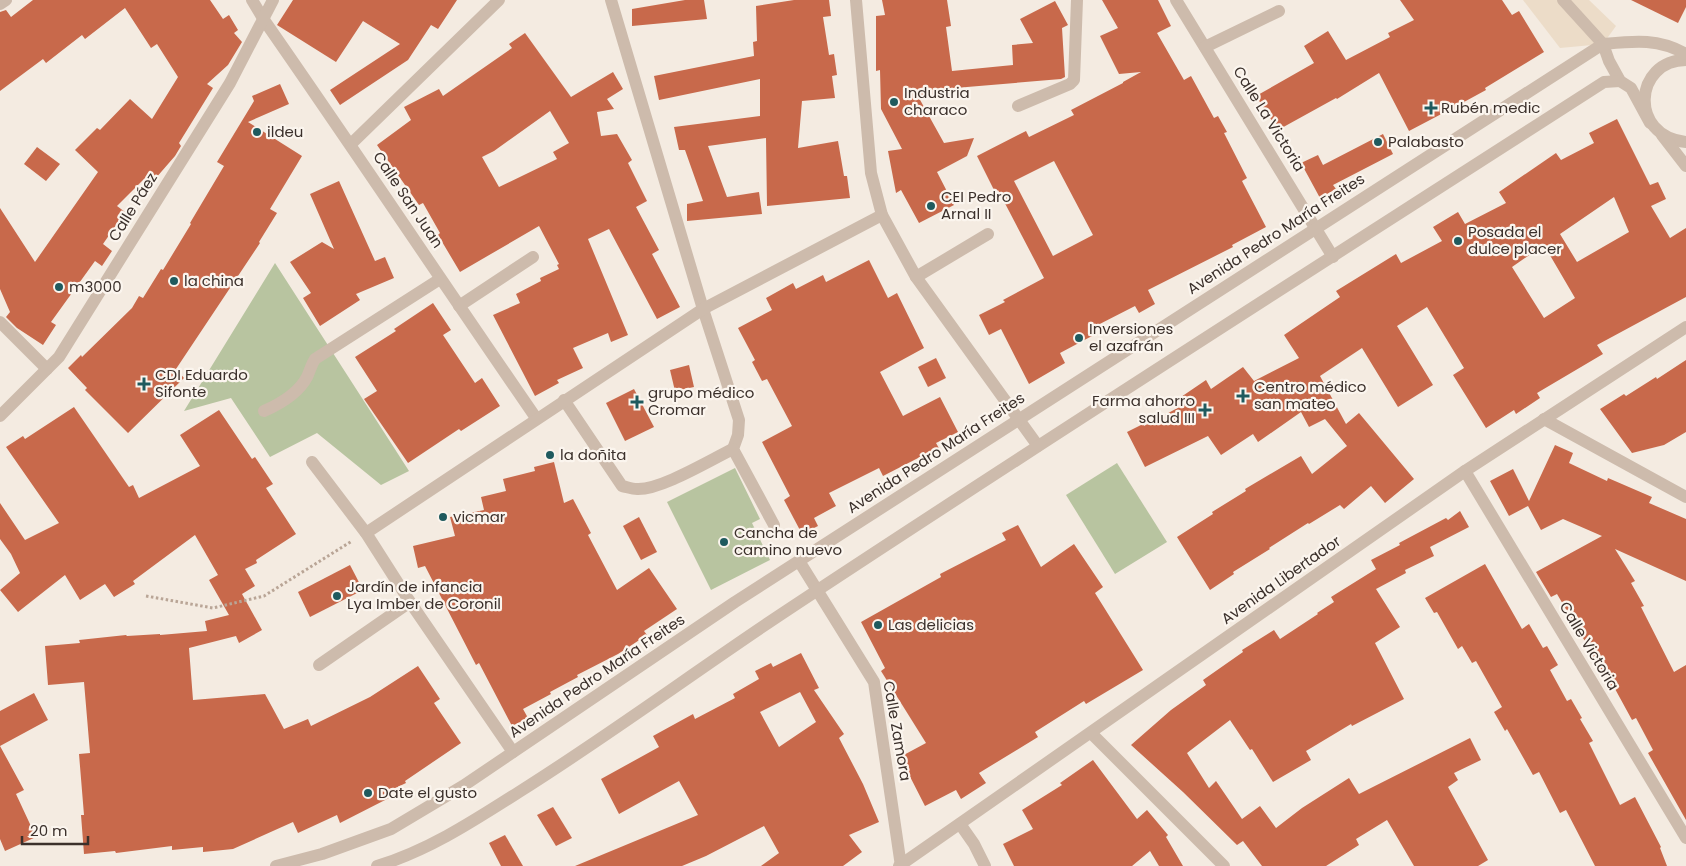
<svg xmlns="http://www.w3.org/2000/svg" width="1686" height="866" viewBox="0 0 1686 866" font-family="Poppins,sans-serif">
<rect width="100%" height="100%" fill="#f4ebe1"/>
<!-- green -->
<g fill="#b8c4a0">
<path d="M 275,263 L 409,471 L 381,485 L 317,433 L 270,457 L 231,398 L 184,411 Z"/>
<path d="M 1117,463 L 1167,542 L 1115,574 L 1066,495 Z"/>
<path d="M 735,468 L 760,519 L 752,523 L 770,560 L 711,590 L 667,502 Z"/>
</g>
<!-- plaza -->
<path fill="#ecdcc8" d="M 1523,0 L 1589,0 L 1616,26 L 1603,44 L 1560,48 Z"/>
<!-- building -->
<g fill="#c8694b" fill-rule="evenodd">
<path d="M 33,0 L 210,0 L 223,19 L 229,15 L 238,30 L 234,33 L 242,42 L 228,65 L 207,84 L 213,88 L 179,143 L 181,146 L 175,156 L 155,179 L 149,174 L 117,206 L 125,212 L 103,244 L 112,251 L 102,266 L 95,261 L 51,322 L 56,325 L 43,345 L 17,328 L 6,317 L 10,312 L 0,289 L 0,208 L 35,262 L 98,172 L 75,150 L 97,128 L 100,130 L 130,99 L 152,119 L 178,77 L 157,44 L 151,48 L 125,8 L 85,39 L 82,35 L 46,63 L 43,59 L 0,91 L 0,12 L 6,10 L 11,17 Z"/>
<path d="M 293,0 L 457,0 L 438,29 L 431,25 L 408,60 L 340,105 L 330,90 L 400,44 L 363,21 L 336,62 L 277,25 Z"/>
<path d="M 685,0 L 704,0 L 707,19 L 632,26 L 632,9 Z"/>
<path d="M 794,0 L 829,0 L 831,16 L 823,17 L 829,55 L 834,54 L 837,75 L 832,76 L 835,98 L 802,101 L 798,148 L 838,141 L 844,176 L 847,176 L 850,198 L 767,206 L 766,138 L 708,146 L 727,197 L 759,192 L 762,214 L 687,221 L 687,204 L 703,201 L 685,150 L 679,150 L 674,127 L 760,116 L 760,79 L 659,100 L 654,76 L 754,56 L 753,42 L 757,41 L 756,6 Z"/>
<path d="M 882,0 L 947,0 L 951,26 L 946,27 L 952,71 L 1013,65 L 1012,45 L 1033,43 L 1020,19 L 1055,1 L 1068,25 L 1062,28 L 1065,77 L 1061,79 L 955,88 L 956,94 L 919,98 L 944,143 L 974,138 L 967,156 L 937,172 L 954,205 L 919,223 L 901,190 L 896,193 L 888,151 L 902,149 L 881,109 L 880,70 L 876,71 L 876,16 L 885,15 Z"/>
<path d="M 1102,0 L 1158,0 L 1171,26 L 1157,33 L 1184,80 L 1191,76 L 1214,118 L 1218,116 L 1227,132 L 1224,133 L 1247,178 L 1242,181 L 1266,227 L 1232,245 L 1233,247 L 1148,290 L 1155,304 L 1139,313 L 1135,306 L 1088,330 L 1092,336 L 1060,353 L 1065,363 L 1029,384 L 1001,329 L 989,335 L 979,315 L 1005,302 L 1003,300 L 1044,278 L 998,190 L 995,192 L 977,156 L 1026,131 L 1029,137 L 1074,115 L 1071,110 L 1123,83 L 1123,82 L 1141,72 L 1119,74 L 1100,36 L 1118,28 ZM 1054,161 L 1093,235 L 1053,256 L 1014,181 Z"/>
<path d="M 1400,0 L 1502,0 L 1512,15 L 1519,11 L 1544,52 L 1485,88 L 1486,90 L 1464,102 L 1467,106 L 1451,114 L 1449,110 L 1409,131 L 1379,73 L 1337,99 L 1336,98 L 1278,130 L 1256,96 L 1314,63 L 1304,46 L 1328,31 L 1346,60 L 1390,37 L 1388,33 L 1414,20 Z"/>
<path d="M 1631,0 L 1686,0 L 1686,7 L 1678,23 Z"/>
<path d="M 525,33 L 571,97 L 613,72 L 623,89 L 607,99 L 614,109 L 597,112 L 601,136 L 617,134 L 632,160 L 628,163 L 647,201 L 636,207 L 659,250 L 652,254 L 680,307 L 657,319 L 609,229 L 588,239 L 628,335 L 611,342 L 608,333 L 573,348 L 583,368 L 557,380 L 559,383 L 535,396 L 493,315 L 520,303 L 516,294 L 541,281 L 540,278 L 559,269 L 557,265 L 559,264 L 539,226 L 460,272 L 438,235 L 440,233 L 423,203 L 419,205 L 377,145 L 411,120 L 404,107 L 439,89 L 443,96 L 512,48 L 509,44 ZM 550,111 L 569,143 L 553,152 L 557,159 L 499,187 L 482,157 L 494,151 Z"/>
<path d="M 280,84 L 289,104 L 248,122 L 302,156 L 270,209 L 277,213 L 259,242 L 260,243 L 176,369 L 184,378 L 128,433 L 85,390 L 87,388 L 68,368 L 81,355 L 82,357 L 132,308 L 139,296 L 143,298 L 161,269 L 163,270 L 191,224 L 190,223 L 224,166 L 217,162 L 254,101 L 252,96 Z"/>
<path d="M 1617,119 L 1650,185 L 1658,182 L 1666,199 L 1651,206 L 1670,238 L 1686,228 L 1686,297 L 1597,345 L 1603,354 L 1537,393 L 1540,398 L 1516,414 L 1514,410 L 1486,428 L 1453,375 L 1464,368 L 1427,307 L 1397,326 L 1433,385 L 1398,407 L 1362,348 L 1320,376 L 1346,424 L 1359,413 L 1414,479 L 1385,503 L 1371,486 L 1344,509 L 1340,505 L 1309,524 L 1308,523 L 1269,548 L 1270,549 L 1233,572 L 1234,574 L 1210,590 L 1177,537 L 1213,514 L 1212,512 L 1246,491 L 1245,489 L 1301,456 L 1312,474 L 1347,446 L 1325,419 L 1309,427 L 1301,412 L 1258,442 L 1253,434 L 1221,455 L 1208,436 L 1145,467 L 1127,432 L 1143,424 L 1144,426 L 1185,404 L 1181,397 L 1206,380 L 1211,389 L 1243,367 L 1254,381 L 1299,358 L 1284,335 L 1340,297 L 1336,291 L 1396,254 L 1401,263 L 1442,241 L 1433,227 L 1458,212 L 1465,224 L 1506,203 L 1499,192 L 1556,153 L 1561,160 L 1594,143 L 1589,133 ZM 1614,197 L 1629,232 L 1577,262 L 1560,234 ZM 1544,245 L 1575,298 L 1544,318 L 1512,267 Z"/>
<path d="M 1383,134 L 1393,154 L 1333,185 L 1336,189 L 1320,198 L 1301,163 L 1318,155 L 1323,165 Z"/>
<path d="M 37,147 L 60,164 L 46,181 L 24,164 Z"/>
<path d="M 339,181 L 375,261 L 385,257 L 394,278 L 356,294 L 360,300 L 320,326 L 303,298 L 311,293 L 290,262 L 322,242 L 334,249 L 310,194 Z"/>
<path d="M 869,260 L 888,298 L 897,293 L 924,348 L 880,372 L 903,416 L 940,397 L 958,432 L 936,443 L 940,450 L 923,458 L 922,456 L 883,476 L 879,468 L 829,493 L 836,506 L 814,518 L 818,526 L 802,534 L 784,500 L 790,496 L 762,442 L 792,426 L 767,379 L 762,381 L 752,362 L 755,360 L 738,328 L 772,310 L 766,298 L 793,283 L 796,289 L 823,275 L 826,282 Z"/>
<path d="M 433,303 L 451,330 L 443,335 L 475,383 L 482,378 L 500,406 L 461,431 L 459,429 L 408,463 L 364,399 L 377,391 L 355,357 L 396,331 L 394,329 Z"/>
<path d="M 936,358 L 946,378 L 928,387 L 918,367 Z"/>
<path d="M 1686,360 L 1686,432 L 1664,445 L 1632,453 L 1600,409 L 1624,394 L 1626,396 L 1656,377 L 1657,379 Z"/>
<path d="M 689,365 L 694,387 L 675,391 L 670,370 Z"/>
<path d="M 634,389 L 654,427 L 625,441 L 606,403 Z"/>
<path d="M 74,407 L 129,487 L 133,485 L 139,498 L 200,466 L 180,435 L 219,410 L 252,459 L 255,457 L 273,484 L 266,488 L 296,534 L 256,560 L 257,563 L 245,569 L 255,586 L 242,594 L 262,630 L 239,643 L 236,636 L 189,648 L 193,700 L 265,694 L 284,729 L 308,719 L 311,726 L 370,697 L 418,666 L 440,699 L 434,703 L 461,743 L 405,781 L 406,783 L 387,792 L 389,798 L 340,823 L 337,815 L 298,833 L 293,822 L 233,849 L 203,852 L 203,847 L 172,850 L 172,846 L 116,853 L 115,851 L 84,854 L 81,815 L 84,815 L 79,754 L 90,753 L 84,682 L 48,685 L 45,646 L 80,643 L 79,640 L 126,635 L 127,636 L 160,634 L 160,635 L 207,631 L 205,621 L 229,615 L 209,580 L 218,575 L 195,535 L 133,581 L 135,584 L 114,597 L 105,584 L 80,600 L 65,575 L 18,612 L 0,590 L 20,573 L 11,554 L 0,539 L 0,503 L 25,540 L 59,523 L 6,447 L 23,436 L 25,439 Z"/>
<path d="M 1555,445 L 1573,453 L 1569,463 L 1607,481 L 1608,478 L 1652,497 L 1649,503 L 1686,519 L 1686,581 L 1615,549 L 1635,581 L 1631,583 L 1644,606 L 1641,607 L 1674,672 L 1686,665 L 1686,820 L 1648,753 L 1653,750 L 1636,718 L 1632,720 L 1614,687 L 1609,689 L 1586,643 L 1557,594 L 1551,597 L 1536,572 L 1602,536 L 1563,519 L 1541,530 L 1528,506 L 1509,516 L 1490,481 L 1513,469 L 1529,501 Z"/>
<path d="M 554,462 L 564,503 L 573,499 L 591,533 L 588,535 L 617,590 L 649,568 L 677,609 L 644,631 L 647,635 L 618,654 L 577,675 L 578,677 L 550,692 L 551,694 L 523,709 L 528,718 L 512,726 L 479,663 L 476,665 L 425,566 L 418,568 L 413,546 L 455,536 L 450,517 L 484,510 L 481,497 L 506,491 L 503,479 L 535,471 L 534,467 Z"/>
<path d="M 1460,511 L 1469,527 L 1430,547 L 1434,556 L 1405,570 L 1406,573 L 1376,589 L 1400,627 L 1375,643 L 1404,699 L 1352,726 L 1351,724 L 1306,751 L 1311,760 L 1273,782 L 1252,749 L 1250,750 L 1230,720 L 1187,753 L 1209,788 L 1216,781 L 1242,819 L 1260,806 L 1276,828 L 1302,808 L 1349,778 L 1359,794 L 1470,738 L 1481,760 L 1454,773 L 1458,780 L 1448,787 L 1488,860 L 1478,866 L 1414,866 L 1387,820 L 1356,839 L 1359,845 L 1326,866 L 1262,866 L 1243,841 L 1237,845 L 1183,792 L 1131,745 L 1171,710 L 1206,685 L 1203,680 L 1243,652 L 1242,650 L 1274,630 L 1280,639 L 1318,614 L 1317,613 L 1334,602 L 1331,597 L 1376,569 L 1371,560 L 1400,545 L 1399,543 L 1446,518 L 1448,520 Z"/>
<path d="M 639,517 L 657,552 L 641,560 L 623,526 Z"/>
<path d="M 1018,525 L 1041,567 L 1074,544 L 1103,587 L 1095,593 L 1143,670 L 1086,704 L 1084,701 L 1035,732 L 1038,737 L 979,773 L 986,783 L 961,799 L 956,790 L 925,806 L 900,757 L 926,743 L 881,671 L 885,668 L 861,622 L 941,577 L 940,574 L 1006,540 L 1002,533 Z"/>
<path d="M 1485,564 L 1522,629 L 1529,624 L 1543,648 L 1547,646 L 1558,665 L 1550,670 L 1567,701 L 1571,699 L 1582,718 L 1580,719 L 1593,741 L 1589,743 L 1620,805 L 1635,797 L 1661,847 L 1660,848 L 1667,866 L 1595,866 L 1566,810 L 1560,813 L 1539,772 L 1533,775 L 1507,729 L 1505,731 L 1494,712 L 1502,707 L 1476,661 L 1472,663 L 1462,646 L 1458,649 L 1437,612 L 1434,613 L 1425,598 Z"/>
<path d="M 350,565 L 363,590 L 310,617 L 298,592 Z"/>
<path d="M 801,653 L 819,688 L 814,690 L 844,734 L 839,738 L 863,784 L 879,822 L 849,835 L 862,852 L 843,866 L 761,866 L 779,853 L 764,826 L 706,856 L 682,866 L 575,866 L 698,815 L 679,781 L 619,814 L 601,779 L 659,747 L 653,736 L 693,714 L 695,719 L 735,698 L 733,694 L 759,679 L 755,671 L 771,663 L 773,667 ZM 800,692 L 816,722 L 779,747 L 760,712 Z"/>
<path d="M 34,693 L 48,720 L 0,746 L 24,790 L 16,794 L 36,837 L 5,851 L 0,839 L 0,711 Z"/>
<path d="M 1093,760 L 1137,819 L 1147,810 L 1168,835 L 1166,837 L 1183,866 L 1159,866 L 1150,851 L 1132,866 L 1014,866 L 1003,844 L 1033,829 L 1022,810 L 1062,785 L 1060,783 Z"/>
<path d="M 553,807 L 572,838 L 556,846 L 537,815 Z"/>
<path d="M 505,835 L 523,866 L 501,866 L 489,843 Z"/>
</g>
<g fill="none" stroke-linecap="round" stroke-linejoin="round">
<!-- path -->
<path stroke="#b9a596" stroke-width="3" stroke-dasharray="2.5 2.5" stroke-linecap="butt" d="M 146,596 L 213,608 L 264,596 L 352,541"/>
<!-- minor -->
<g stroke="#cdbbac" stroke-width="12">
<path d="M 252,0 L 264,20 C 356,152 445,286 536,418"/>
<path d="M 611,0 L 703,309 L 739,420 L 738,435 L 733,449 L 774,525"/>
<path d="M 856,0 L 871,173 L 882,215 L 916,277 L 1038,446"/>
<path d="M 1176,0 L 1333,257"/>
<path d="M 1563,0 L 1603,44 L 1609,61 L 1620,81 L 1631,88 L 1650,123"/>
<path d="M 0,4 L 6,0"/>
<path d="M 1205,47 L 1279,11"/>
<path d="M 1686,60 C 1634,60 1628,136 1686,142"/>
<path d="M 1018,106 L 1070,84 L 1074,80 L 1077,0"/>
<path d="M 1662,135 L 1686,166"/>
<path d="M 351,144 L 499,0"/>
<path d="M 916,277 L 988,234"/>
<path d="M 459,306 L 533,257"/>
<path d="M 0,322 L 47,369"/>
<path d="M 564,400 L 622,486 C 627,487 632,489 637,489 C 661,490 710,460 733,449"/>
<path d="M 264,411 C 280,404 298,394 307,377 C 310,371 311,365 315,359 L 440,279"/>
<path d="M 0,416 L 59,357 L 230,83 L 273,0"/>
<path d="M 1544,419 L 1686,497"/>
<path d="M 312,462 L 366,533 L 410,602 L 513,752"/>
<path d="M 1465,471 L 1686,838"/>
<path d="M 366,533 L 703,309 L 882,215"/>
<path d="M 799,561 L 874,682 L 901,866"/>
<path d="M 319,665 L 410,602"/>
<path d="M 1091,733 L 1224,866"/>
<path d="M 960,824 L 974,844 L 985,866"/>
<path d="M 276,866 L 322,854 L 391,829 L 463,786 L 735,602 L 1603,44 C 1634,41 1658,38 1686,54"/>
<path d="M 377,866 C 428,851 475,820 519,792 C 608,736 693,673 780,615 C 1053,434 1329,259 1604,82 L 1620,81"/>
<path d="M 899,866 L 1465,471 L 1686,327"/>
</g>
</g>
<!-- markers -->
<g fill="#1f5a5e" stroke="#fbf5ee" stroke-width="2">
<circle cx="894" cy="102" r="5"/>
<path d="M1428.5 100.5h5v5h5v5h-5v5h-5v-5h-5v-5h5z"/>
<circle cx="257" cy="132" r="5"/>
<circle cx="1378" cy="142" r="5"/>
<circle cx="931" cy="206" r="5"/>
<circle cx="1458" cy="241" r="5"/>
<circle cx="174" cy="281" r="5"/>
<circle cx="59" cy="287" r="5"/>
<circle cx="1079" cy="338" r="5"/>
<path d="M141.5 376.5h5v5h5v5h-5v5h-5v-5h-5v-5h5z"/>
<path d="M1240.5 388.5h5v5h5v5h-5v5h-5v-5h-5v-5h5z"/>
<path d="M634.5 394.5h5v5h5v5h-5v5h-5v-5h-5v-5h5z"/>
<path d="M1202.5 402.5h5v5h5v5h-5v5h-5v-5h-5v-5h5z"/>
<circle cx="550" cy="455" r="5"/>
<circle cx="443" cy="517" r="5"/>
<circle cx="724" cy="542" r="5"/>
<circle cx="337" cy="596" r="5"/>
<circle cx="878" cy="625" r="5"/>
<circle cx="368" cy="793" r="5"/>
</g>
<g text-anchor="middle" stroke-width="4.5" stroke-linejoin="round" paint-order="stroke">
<!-- poi labels -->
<g font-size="15" fill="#3b302b" stroke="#fbf5ee" text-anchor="start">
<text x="904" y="98">Industria<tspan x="904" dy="17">characo</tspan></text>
<text x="1441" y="113">Rubén medic</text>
<text x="267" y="137">ildeu</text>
<text x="1388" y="147">Palabasto</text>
<text x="941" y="202">CEI Pedro<tspan x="941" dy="17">Arnal II</tspan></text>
<text x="1468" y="237">Posada el<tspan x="1468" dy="17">dulce placer</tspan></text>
<text x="184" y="286">la china</text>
<text x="69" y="292">m3000</text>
<text x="1089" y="334">Inversiones<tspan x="1089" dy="17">el azafrán</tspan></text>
<text x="155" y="380">CDI Eduardo<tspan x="155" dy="17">Sifonte</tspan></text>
<text x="1254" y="392">Centro médico<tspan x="1254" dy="17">san mateo</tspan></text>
<text x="648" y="398">grupo médico<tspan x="648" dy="17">Cromar</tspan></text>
<text x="1195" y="406" text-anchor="end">Farma ahorro<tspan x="1195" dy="17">salud III</tspan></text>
<text x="560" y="460">la doñita</text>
<text x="453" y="522">vicmar</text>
<text x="734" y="538">Cancha de<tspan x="734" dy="17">camino nuevo</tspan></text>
<text x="347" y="592">Jardín de infancia<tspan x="347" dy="17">Lya Imber de Coronil</tspan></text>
<text x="888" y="630">Las delicias</text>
<text x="378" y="798">Date el gusto</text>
</g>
<!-- street labels -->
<g font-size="15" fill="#3b302b" stroke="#fbf5ee">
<text transform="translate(1269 119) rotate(58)" y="5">Calle La Victoria</text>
<text transform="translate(408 200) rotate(56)" y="5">Calle San Juan</text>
<text transform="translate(133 207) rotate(-58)" y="5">Calle Páez</text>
<text transform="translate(1276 234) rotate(-33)" y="5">Avenida Pedro María Freites</text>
<text transform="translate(936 453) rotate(-33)" y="5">Avenida Pedro María Freites</text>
<text transform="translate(1281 580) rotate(-35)" y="5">Avenida Libertador</text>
<text transform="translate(1589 646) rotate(59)" y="5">Calle Victoria</text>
<text transform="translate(597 676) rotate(-34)" y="5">Avenida Pedro María Freites</text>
<text transform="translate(897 731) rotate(80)" y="5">Calle Zamora</text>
</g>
</g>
<!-- scale -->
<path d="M22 836v8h66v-8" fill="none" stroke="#3b302b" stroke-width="2.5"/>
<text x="30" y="836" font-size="15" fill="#3b302b" stroke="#fbf5ee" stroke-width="4" paint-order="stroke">20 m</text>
</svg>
